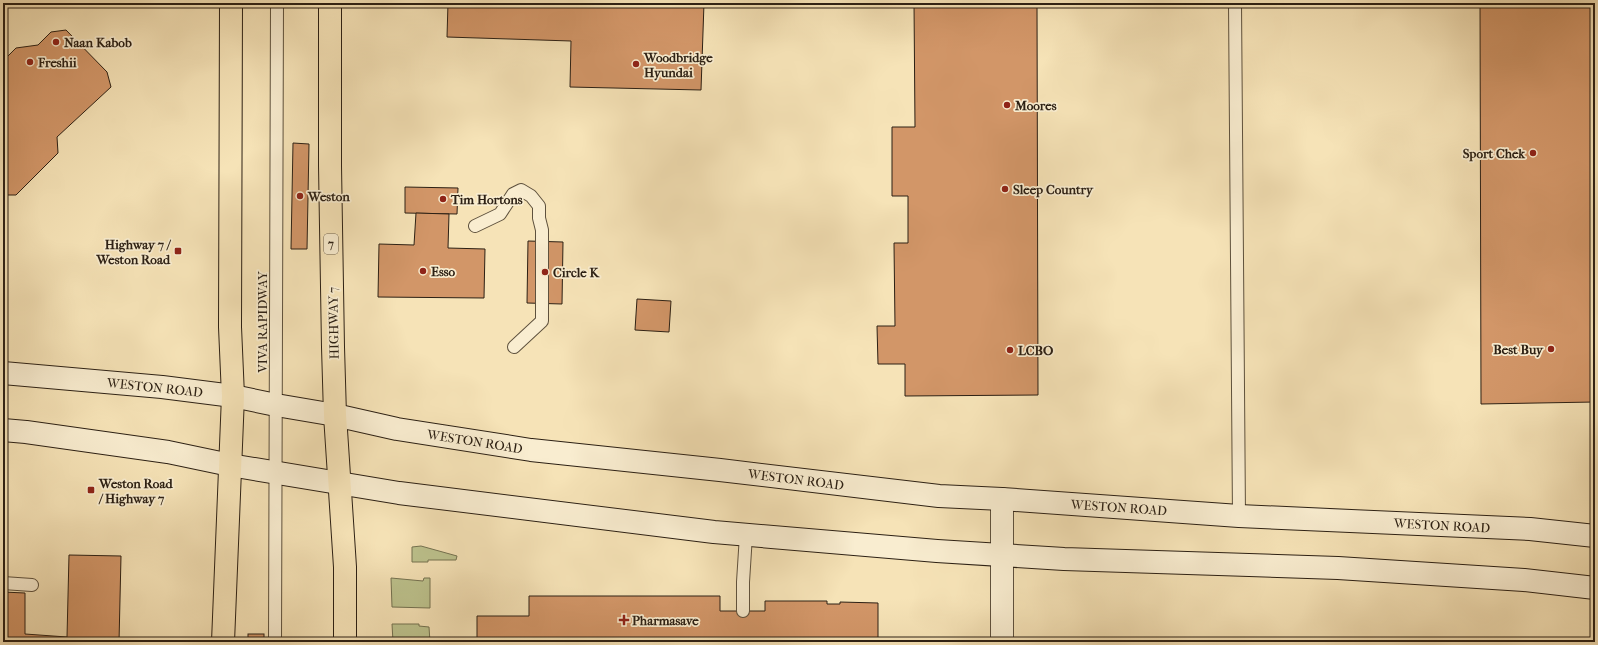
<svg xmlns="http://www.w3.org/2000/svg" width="1598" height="645" viewBox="0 0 1598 645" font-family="'IM FELL French Canon',serif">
<rect width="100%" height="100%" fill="#f6e3b7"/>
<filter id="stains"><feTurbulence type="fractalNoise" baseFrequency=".005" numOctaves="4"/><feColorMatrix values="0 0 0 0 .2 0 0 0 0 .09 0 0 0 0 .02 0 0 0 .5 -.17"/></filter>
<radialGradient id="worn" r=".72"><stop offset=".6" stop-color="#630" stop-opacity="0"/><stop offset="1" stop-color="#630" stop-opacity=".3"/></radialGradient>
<!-- green -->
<g fill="#bdc38e" stroke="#747251">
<path d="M 421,546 L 457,556 L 456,560 L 428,560 L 428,562 L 412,562 L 412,547 Z"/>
<path d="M 391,578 L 423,581 L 424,578 L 430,578 L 430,608 L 392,607 Z"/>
<path d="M 392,624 L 419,624 L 419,626 L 429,627 L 430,642 L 393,642 Z"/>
</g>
<!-- building -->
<g fill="#d29668" stroke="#2c2014">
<path d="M 448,3 L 704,3 L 701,90 L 570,87 L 571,41 L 447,37 Z"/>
<path d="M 914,3 L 1037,3 L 1038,395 L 905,396 L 905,364 L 878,364 L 877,326 L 895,326 L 894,243 L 908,243 L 908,196 L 892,196 L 892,127 L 915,127 Z"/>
<path d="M 1480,3 L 1595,3 L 1595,402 L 1481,404 Z"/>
<path d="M 66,30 L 107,72 L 111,87 L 57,137 L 58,153 L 16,195 L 3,195 L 3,61 L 16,48 L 38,45 L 51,32 Z"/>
<path d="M 293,143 L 309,144 L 307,249 L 291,249 Z"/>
<path d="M 405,187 L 458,188 L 457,214 L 405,213 Z"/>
<path d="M 416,213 L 449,214 L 448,248 L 485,249 L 484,298 L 378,297 L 379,244 L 414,245 Z"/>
<path d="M 528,241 L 563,242 L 562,304 L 527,303 Z"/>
<path d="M 637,299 L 671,301 L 669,332 L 635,330 Z"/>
<path d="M 69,555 L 121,556 L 119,642 L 3,642 L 3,592 L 25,593 L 25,634 L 67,637 Z"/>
<path d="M 529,596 L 720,596 L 720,611 L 765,611 L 765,601 L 827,601 L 827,604 L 840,604 L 840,602 L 878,603 L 878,641 L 945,642 L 477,642 L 477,616 L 529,616 Z"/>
<rect x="248" y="634" width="16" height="8"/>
</g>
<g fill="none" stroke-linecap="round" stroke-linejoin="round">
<defs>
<g id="lane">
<path d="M 1235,3 L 1239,516"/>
<path d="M 475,226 L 500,214 L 513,194 L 521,190 L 531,196 L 539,206 L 539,218 L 542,230 L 542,321 L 514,347"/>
<path d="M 3,583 L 32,585"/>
<path d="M 743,611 L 743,582 L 746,535"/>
<path d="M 275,642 L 277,3"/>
</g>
<path id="street" d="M 1002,499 L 1002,642"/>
<g id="secondary">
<path d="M 3,373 L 162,387 L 233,396 L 276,405 L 335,415 L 397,429 L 531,450 L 720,470 L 939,496 L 1002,499 L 1239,516 L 1530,529 L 1595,536"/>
<path d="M 3,430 L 26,432 L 168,452 L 230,465 L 399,493 L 714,532 L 937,551 L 1064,559 L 1338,568 L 1524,580 L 1595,588"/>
</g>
<g id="primary">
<path d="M 330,3 L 330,166 L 333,347 L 335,415 L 345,567 L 345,642"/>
<path d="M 223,642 L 233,396 L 230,327 L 231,3"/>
</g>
</defs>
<!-- lane casing -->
<use href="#lane" stroke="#5e513d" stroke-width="14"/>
<!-- street casing -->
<use href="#street" stroke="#5e513d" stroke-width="24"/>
<!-- secondary casing -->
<use href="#secondary" stroke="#2c2014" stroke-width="24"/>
<!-- primary casing -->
<use href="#primary" stroke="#2c2014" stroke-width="24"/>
<!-- lane -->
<use href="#lane" stroke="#f9edd0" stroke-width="12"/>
<!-- street -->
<use href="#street" stroke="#f9edd0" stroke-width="22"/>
<!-- secondary -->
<use href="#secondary" stroke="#f9edd0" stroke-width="22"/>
<!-- primary -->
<use href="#primary" stroke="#f6e3b7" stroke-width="22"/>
</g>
<!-- markers -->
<g fill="#8f2418" stroke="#f9edd0" stroke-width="1.5">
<circle cx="56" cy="42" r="4"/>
<circle cx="30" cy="62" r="4"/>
<circle cx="636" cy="64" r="4"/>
<circle cx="1007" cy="105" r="4"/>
<circle cx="1533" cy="153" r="4"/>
<circle cx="1005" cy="189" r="4"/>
<circle cx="300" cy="196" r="4"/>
<circle cx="443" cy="199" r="4"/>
<rect x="174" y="247" width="8" height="8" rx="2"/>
<circle cx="423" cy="271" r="4"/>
<circle cx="545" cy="272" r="4"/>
<circle cx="1551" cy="349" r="4"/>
<circle cx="1010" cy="350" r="4"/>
<rect x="87" y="486" width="8" height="8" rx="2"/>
<path d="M622 614h4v4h4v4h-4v4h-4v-4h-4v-4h4z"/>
</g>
<g text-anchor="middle" stroke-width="3.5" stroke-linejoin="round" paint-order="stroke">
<!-- shield labels -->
<rect fill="#f9edd0" stroke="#6a5e4c" stroke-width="1" x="324" y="234" width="14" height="20" rx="3"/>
<g font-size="12" font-weight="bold" fill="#2c2014">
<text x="331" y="248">7</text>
</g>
<!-- poi labels -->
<g font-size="13" font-weight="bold" fill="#2c2014" stroke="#f9edd0" text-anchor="start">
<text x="64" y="47">Naan Kabob</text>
<text x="644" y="62">Woodbridge<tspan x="644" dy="15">Hyundai</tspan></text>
<text x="38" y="67">Freshii</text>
<text x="1015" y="110">Moores</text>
<text x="1525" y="158" text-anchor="end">Sport Chek</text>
<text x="1013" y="194">Sleep Country</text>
<text x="308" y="201">Weston</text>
<text x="451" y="204">Tim Hortons</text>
<text x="170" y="249" text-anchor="end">Highway 7 /<tspan x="170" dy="15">Weston Road</tspan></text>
<text x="431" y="276">Esso</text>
<text x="553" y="277">Circle K</text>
<text x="1543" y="354" text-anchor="end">Best Buy</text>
<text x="1018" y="355">LCBO</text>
<text x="99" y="488">Weston Road<tspan x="99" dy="15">/ Highway 7</tspan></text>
<text x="632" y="625">Pharmasave</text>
</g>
<!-- street labels -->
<g font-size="13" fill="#2c2014" stroke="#f9edd0">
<text transform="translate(262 322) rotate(-90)" y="5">VIVA RAPIDWAY</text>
<text transform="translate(333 323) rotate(-91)" y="5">HIGHWAY 7</text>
<text transform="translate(155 387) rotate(6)" y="5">WESTON ROAD</text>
<text transform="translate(475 441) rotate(9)" y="5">WESTON ROAD</text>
<text transform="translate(796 479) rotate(7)" y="5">WESTON ROAD</text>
<text transform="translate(1119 507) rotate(4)" y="5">WESTON ROAD</text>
<text transform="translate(1442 525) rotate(3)" y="5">WESTON ROAD</text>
</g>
</g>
<!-- margin -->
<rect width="1598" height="645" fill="none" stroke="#f6e3b7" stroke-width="16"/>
<rect x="4" y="4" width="1590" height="637" fill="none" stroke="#2c2014" stroke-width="2"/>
<rect x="8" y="8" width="1582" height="629" fill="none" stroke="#2c2014"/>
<rect width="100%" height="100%" filter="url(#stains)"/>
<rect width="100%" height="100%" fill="url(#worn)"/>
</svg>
